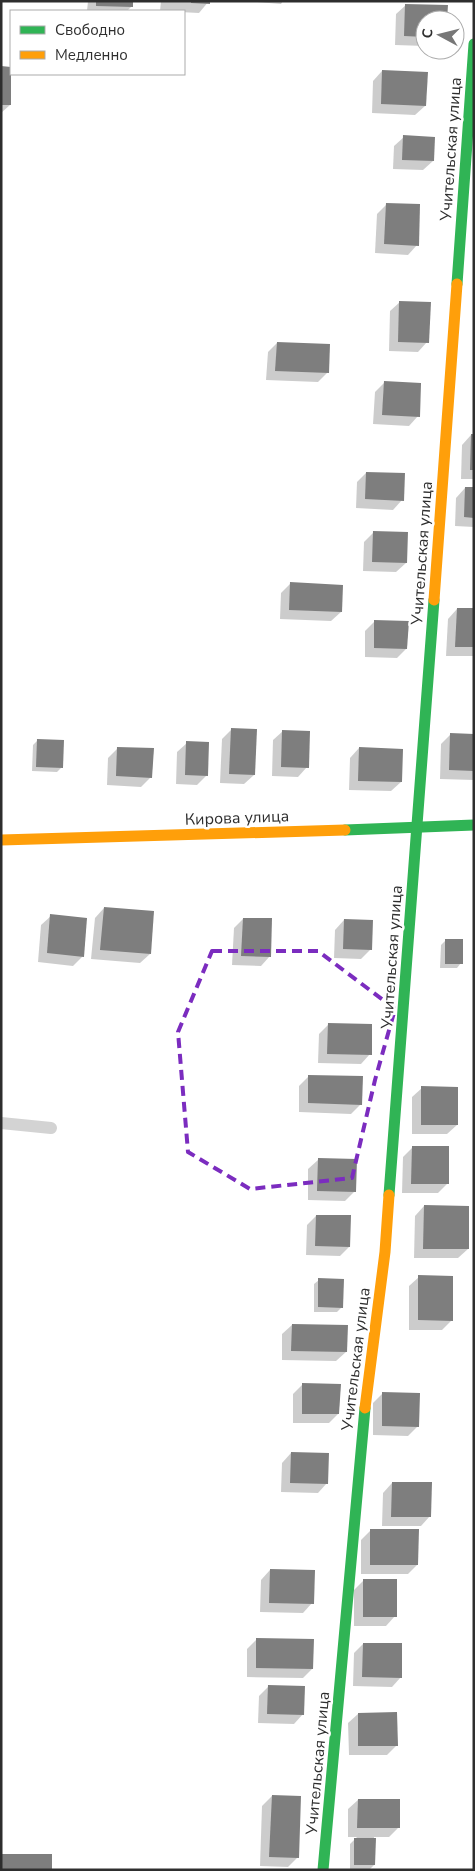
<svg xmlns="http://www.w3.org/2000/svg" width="475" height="1871" viewBox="0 0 475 1871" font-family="'Nunito Sans',sans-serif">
<rect width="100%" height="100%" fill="#fff"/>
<!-- shadow -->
<g fill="#0003">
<path d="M 88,1 L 132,1 L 131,7 L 127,11 L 87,11 Z"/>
<path d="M 161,1 L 209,1 L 199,13 L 160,11 Z"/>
<path d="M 244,1 L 283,1 L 281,4 Z"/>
<path d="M 406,5 L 446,20 L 425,20 L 425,46 L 395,45 L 396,14 Z"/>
<path d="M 1,68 L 11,68 L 10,105 L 1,113 Z"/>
<path d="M 382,71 L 425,106 L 415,115 L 372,113 L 373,81 Z"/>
<path d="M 404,137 L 433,161 L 423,170 L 393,169 L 394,146 Z"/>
<path d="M 387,204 L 417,245 L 408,255 L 375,253 L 377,214 Z"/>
<path d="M 400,302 L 427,342 L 418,352 L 389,351 L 390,311 Z"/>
<path d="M 277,343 L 328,372 L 318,382 L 266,380 L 268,352 Z"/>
<path d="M 384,383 L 418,416 L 409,426 L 373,424 L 375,392 Z"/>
<path d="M 471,435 L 474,436 L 474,479 L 461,479 L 462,445 Z"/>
<path d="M 366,473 L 402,500 L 393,510 L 356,508 L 357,482 Z"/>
<path d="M 465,488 L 474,488 L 474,527 L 455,526 L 456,498 Z"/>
<path d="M 374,532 L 406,563 L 396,572 L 363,571 L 364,542 Z"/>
<path d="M 290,584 L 341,612 L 331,621 L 280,619 L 281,593 Z"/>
<path d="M 457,609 L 474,610 L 474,656 L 446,656 L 448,619 Z"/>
<path d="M 375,621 L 406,649 L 397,658 L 365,657 L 365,631 Z"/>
<path d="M 232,729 L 254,775 L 244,784 L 220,783 L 222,739 Z"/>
<path d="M 283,731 L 307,767 L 298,777 L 272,776 L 273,740 Z"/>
<path d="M 451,734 L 474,735 L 474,780 L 440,779 L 441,744 Z"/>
<path d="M 38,740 L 61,768 L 57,772 L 32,771 L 33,745 Z"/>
<path d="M 187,743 L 207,775 L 197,785 L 176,784 L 177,752 Z"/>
<path d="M 118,748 L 151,777 L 141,787 L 107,785 L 108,758 Z"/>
<path d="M 359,748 L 401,782 L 391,791 L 349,790 L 350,758 Z"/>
<path d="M 104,908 L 150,954 L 140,963 L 91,959 L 95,918 Z"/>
<path d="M 51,916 L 83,956 L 73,966 L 38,962 L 41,925 Z"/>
<path d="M 243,919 L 270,956 L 261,966 L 232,965 L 234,928 Z"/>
<path d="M 344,920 L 371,949 L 361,959 L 334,958 L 335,930 Z"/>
<path d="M 446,940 L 461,963 L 457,968 L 440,968 L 441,945 Z"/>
<path d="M 329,1024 L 370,1054 L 361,1064 L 318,1063 L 319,1034 Z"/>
<path d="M 309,1076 L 361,1104 L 351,1114 L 299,1112 L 299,1086 Z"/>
<path d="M 422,1088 L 457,1125 L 447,1134 L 412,1134 L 412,1097 Z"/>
<path d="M 413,1147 L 448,1183 L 438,1193 L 402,1193 L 403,1157 Z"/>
<path d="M 318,1160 L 354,1192 L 345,1201 L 308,1200 L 308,1169 Z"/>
<path d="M 424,1206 L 468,1249 L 458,1258 L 414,1258 L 415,1216 Z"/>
<path d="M 316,1216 L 349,1247 L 340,1256 L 306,1255 L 307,1225 Z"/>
<path d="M 419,1277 L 452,1320 L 442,1330 L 409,1330 L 409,1286 Z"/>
<path d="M 319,1280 L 342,1307 L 337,1312 L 314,1312 L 314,1284 Z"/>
<path d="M 292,1325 L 346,1352 L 336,1361 L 282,1360 L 282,1334 Z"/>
<path d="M 303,1384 L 338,1414 L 329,1423 L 293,1423 L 293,1394 Z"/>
<path d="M 382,1394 L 418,1426 L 408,1436 L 373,1435 L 373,1403 Z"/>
<path d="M 291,1453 L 327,1483 L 318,1493 L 281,1492 L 282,1463 Z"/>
<path d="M 392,1483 L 430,1516 L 421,1526 L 382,1526 L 383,1493 Z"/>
<path d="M 371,1530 L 417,1565 L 408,1574 L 361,1574 L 361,1540 Z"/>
<path d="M 270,1570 L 312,1603 L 303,1613 L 260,1612 L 261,1580 Z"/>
<path d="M 364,1580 L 395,1616 L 386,1626 L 354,1626 L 354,1590 Z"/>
<path d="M 257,1639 L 312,1669 L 303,1678 L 247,1677 L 247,1649 Z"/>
<path d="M 363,1644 L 401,1677 L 392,1687 L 353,1686 L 354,1653 Z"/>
<path d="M 268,1687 L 303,1714 L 294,1724 L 258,1723 L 259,1696 Z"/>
<path d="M 358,1714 L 396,1746 L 387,1755 L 349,1755 L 348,1723 Z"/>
<path d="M 272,1796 L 298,1857 L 288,1867 L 260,1866 L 262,1806 Z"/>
<path d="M 358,1800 L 398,1828 L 389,1837 L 374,1837 L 374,1865 L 369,1870 L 350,1869 L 350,1844 L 357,1837 L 348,1837 L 348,1809 Z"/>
</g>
<!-- building -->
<g fill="#7e7e7e">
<path d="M 96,1 L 133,1 L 133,7 L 96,6 Z"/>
<path d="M 191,1 L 210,1 L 210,4 L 191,3 Z"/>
<path d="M 405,4 L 448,5 L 447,20 L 425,20 L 425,37 L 404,36 Z"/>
<path d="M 1,66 L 11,67 L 11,105 L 1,105 Z"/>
<path d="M 382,70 L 428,72 L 426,106 L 381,104 Z"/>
<path d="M 403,135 L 435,137 L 434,161 L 402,160 Z"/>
<path d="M 386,203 L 420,204 L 419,246 L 384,244 Z"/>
<path d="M 399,301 L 431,302 L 429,343 L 398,342 Z"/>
<path d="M 277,342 L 330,344 L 329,373 L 275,371 Z"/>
<path d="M 384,381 L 421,383 L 420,417 L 382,415 Z"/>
<path d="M 471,434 L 474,434 L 474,470 L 470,470 Z"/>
<path d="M 366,472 L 405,473 L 404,501 L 365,499 Z"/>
<path d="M 465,487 L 474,487 L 474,518 L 464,517 Z"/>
<path d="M 373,531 L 408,532 L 407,563 L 372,562 Z"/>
<path d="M 290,582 L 343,585 L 342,612 L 289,610 Z"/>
<path d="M 457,608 L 474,608 L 474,647 L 455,647 Z"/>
<path d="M 374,620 L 409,621 L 407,649 L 374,648 Z"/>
<path d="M 231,728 L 257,729 L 255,775 L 229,774 Z"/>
<path d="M 282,730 L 310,731 L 309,768 L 281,767 Z"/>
<path d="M 450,733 L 474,734 L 474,771 L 449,770 Z"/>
<path d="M 37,739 L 64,740 L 63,768 L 36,767 Z"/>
<path d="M 186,741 L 209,742 L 208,776 L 185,775 Z"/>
<path d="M 117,747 L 154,748 L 152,778 L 116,776 Z"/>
<path d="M 359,747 L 403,749 L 402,782 L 358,781 Z"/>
<path d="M 104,907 L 154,911 L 151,954 L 100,950 Z"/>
<path d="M 50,914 L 87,918 L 84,957 L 47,953 Z"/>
<path d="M 243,918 L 272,918 L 271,957 L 241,956 Z"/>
<path d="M 344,919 L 373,920 L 372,950 L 343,949 Z"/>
<rect x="445" y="939" width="18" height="25"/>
<path d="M 328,1023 L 372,1024 L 372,1055 L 327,1054 Z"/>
<path d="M 308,1075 L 363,1076 L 362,1105 L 308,1103 Z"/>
<path d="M 421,1086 L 458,1087 L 458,1125 L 421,1125 Z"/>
<path d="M 412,1146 L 449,1146 L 449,1184 L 411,1184 Z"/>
<path d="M 318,1158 L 357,1159 L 356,1192 L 317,1191 Z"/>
<path d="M 424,1205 L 469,1206 L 469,1249 L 423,1249 Z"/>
<path d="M 316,1215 L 351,1215 L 350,1247 L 315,1246 Z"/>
<path d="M 418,1275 L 453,1276 L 453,1321 L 418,1320 Z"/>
<path d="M 318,1278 L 344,1279 L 343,1308 L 318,1307 Z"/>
<path d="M 292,1324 L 348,1325 L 347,1352 L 291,1351 Z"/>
<path d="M 302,1383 L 341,1384 L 339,1414 L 302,1414 Z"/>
<path d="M 382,1392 L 420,1393 L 419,1427 L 382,1426 Z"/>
<path d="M 291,1452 L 329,1453 L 328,1484 L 290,1483 Z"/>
<path d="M 392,1482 L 432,1482 L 431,1517 L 391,1517 Z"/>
<path d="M 370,1529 L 419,1529 L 418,1565 L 370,1565 Z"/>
<path d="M 270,1569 L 315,1570 L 314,1604 L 269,1603 Z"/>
<rect x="363" y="1579" width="34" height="38"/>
<path d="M 256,1638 L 314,1639 L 313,1669 L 256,1668 Z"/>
<path d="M 363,1643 L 402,1643 L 402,1678 L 362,1677 Z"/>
<path d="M 268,1685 L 305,1686 L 304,1715 L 267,1714 Z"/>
<path d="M 397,1712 L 398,1746 L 358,1746 L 358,1713 Z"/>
<path d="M 272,1795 L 301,1796 L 299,1858 L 269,1857 Z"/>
<path d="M 358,1799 L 400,1799 L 400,1828 L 357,1828 Z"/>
<path d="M 354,1838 L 376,1838 L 375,1865 L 354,1865 Z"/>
<rect x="1" y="1854" width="51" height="16"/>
</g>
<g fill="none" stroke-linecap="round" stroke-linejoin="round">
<!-- lane -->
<path stroke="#d3d3d3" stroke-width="12" d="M 1,1123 L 51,1128"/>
<!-- fast -->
<g stroke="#30b455" stroke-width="11">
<path d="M 457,284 L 474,44"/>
<path d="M 345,830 L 474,825"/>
<path d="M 389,1195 L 434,600"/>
<path d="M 323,1870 L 365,1408"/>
</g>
<!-- slow -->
<g stroke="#ff9f0a" stroke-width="11">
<path d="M 434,600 L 457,284"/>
<path d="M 1,840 L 345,830"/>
<path d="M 365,1408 L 385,1252 L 389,1195"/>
</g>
</g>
<!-- marked area -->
<path fill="none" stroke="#7b2cbf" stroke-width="4" stroke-dasharray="10 6" stroke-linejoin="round" d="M 212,951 L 318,951 L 395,1009 L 375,1080 L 352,1178 L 250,1189 L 188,1152 L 178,1032 Z"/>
<g text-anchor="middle" stroke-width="5" stroke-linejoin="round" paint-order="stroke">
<!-- street labels -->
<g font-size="16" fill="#2e2e2e" stroke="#fff">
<text transform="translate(450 149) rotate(-86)" y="6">Учительская улица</text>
<text transform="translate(421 553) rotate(-86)" y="6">Учительская улица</text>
<text transform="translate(237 817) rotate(-2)" y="6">Кирова улица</text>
<text transform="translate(391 957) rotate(-86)" y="6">Учительская улица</text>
<text transform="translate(355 1359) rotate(-83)" y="6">Учительская улица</text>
<text transform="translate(317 1763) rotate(-85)" y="6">Учительская улица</text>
</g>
</g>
<!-- border -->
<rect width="475" height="1871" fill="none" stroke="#2e2e2e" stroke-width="5"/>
<!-- legend -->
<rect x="10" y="10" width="175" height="65" fill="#ffffff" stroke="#ababab"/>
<rect x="20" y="26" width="25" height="8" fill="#30b455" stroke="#ababab"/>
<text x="55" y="35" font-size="15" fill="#2e2e2e">Свободно</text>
<rect x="20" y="51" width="25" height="8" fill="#ff9f0a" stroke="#ababab"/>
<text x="55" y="60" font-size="15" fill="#2e2e2e">Медленно</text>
<!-- north arrow -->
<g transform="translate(440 35) rotate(277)"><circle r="24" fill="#ffffff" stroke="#ababab"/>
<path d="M0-4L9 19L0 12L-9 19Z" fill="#777777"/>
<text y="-8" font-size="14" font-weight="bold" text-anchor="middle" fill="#2e2e2e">С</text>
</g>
</svg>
